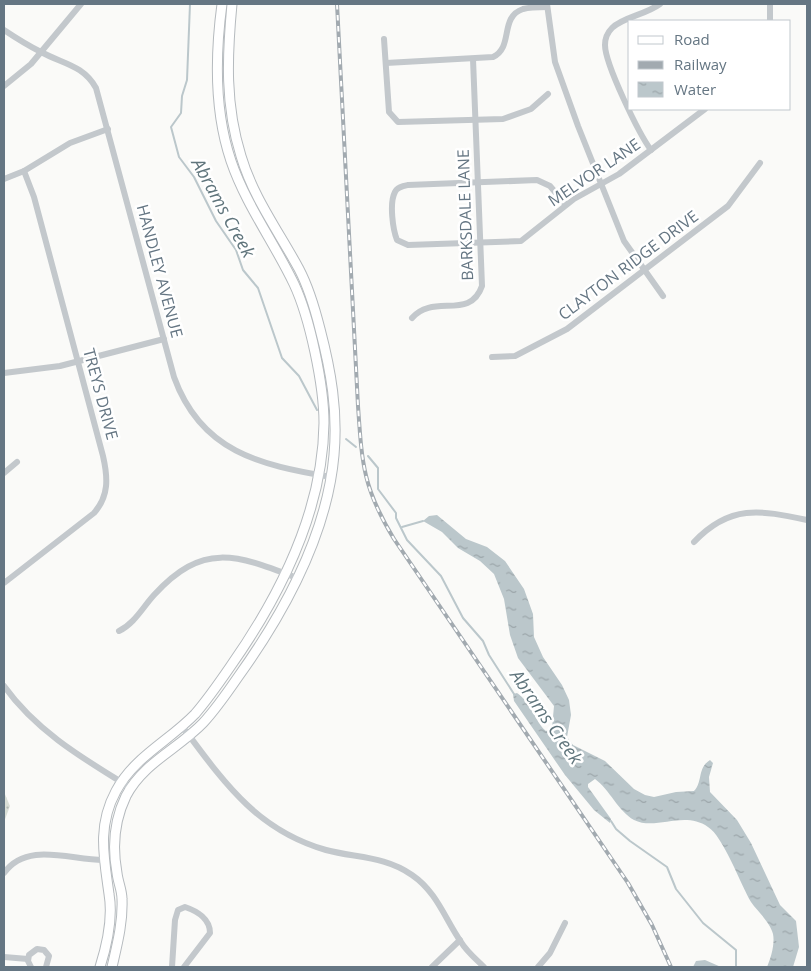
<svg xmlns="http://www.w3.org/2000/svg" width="811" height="971" viewBox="0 0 811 971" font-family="'Open Sans',sans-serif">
<defs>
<pattern id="grass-dots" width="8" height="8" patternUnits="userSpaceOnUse" patternTransform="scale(1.25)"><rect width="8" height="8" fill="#dadfd7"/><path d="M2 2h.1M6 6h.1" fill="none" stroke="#b4b9b4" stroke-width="1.8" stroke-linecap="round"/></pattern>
<pattern id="water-ripples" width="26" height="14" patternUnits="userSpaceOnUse" patternTransform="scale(1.25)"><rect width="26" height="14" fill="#bbc7cb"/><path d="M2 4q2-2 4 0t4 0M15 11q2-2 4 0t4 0" fill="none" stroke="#9ca6aa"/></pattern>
</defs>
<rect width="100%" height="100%" fill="#fafaf8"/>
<!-- grass -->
<path fill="url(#grass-dots)" d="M 4,792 L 10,806 L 4,822 Z"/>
<!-- water -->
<g fill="url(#water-ripples)">
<path d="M 437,515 L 466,539 L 487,547 L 505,561 L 524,589 L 533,614 L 534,637 L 543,657 L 562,685 L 569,700 L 571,715 L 567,737 L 573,745 L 605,761 L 634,789 L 645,795 L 654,797 L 676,792 L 694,791 C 703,782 697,768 710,760 L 713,763 L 709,777 L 710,792 L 737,820 L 751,843 L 780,905 L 796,921 L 799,947 L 793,967 L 767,967 C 771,958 775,944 773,934 C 770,922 758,912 751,902 C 741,885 723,836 708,827 C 684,810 656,831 634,820 C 618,811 610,790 595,779 L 588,784 L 588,787 L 611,819 L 610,823 L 594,810 L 565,775 L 514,701 L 513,694 L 517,693 C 532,703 535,722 546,731 L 552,728 L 554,706 L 518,658 L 510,635 L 504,599 L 494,574 L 480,561 L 458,548 L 442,532 L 423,521 L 429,516 Z"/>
<path d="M 705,960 L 721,967 L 693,967 L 696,961 Z"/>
</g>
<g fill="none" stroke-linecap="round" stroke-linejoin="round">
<!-- stream -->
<g stroke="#bbc7cb" stroke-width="2">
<path d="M 190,4 L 187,80 L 182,96 L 181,113 L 171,127 L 179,157 L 194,177 L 216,221 L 236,250 L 243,270 L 258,288 L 282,358 L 299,376 L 317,410"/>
<path d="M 346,439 L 356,447"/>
<path d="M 368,456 L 378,468 L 378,489 L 396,513 L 396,518 L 407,540 L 441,576 L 463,618 L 483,641 L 489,655 L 514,694"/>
<path d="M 402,527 L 423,521"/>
<path d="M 611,821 L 616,829 L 630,841 L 667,867 L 676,889 L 703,923 L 736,950 L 736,967"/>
</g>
<defs>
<g id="major">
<path d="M 100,967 C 107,945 113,917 109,894 C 104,857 97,826 116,791 C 134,757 169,741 195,714 C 208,699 219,683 230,667 C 280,596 323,512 324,423 C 324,386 310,318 294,284 C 274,242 246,205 231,161 C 214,111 215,56 222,4"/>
<path d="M 112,967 C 117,945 123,923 122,899 C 122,890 118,882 117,873 C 112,846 114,821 126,796 C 143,763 178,749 203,723 C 216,709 227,693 238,677 C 284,613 327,535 334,455 C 338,411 331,371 320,329 C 315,309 309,288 299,269 C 279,232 253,197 241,156 C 225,105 227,57 232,4"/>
</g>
</defs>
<!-- major casing -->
<use href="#major" stroke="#b5babe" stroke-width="11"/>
<!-- minor -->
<g stroke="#c3c8cc" stroke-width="6">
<path d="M 547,4 L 555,62 L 578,126 L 624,241 L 663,296"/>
<path d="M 770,21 L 770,4"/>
<path d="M 4,30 C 16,38 29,46 41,52 C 63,64 83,65 96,88 L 174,377 C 201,452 260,465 331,477"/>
<path d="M 384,39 L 389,112 L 398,122 L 503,119 L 531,109 L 548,94"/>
<path d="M 386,63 L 493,57 C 514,47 499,17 523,9 C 530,7 539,7 547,7"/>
<path d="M 4,86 L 31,64 L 81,4"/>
<path d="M 651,150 C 639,134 605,64 605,45 C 605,39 608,32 612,28 C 623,17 645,15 660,4"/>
<path d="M 4,179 L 24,171 L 70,143 L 108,129"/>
<path d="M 566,205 L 550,186 L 537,180 L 408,185 C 403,186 397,187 395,192 C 389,203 393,230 397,240 L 408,245 L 521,241 L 574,199 L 619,174 L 705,109"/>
<path d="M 412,318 C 433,293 470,321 482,286 L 473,59"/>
<path d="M 492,357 L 515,356 L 567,329 L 728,206 L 760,163"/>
<path d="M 4,373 L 60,366 L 164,339"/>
<path d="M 4,473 L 17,462"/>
<path d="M 694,542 C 730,504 760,510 807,520"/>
<path d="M 4,583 L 94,513 C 109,496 108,478 103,456 L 34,197 L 24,171"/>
<path d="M 119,631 C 134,624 143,607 154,595 C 203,541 237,555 297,578"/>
<path d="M 4,686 C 37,732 84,759 131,788"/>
<path d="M 182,726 C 223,781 256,830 326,850 C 356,858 385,856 412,875 C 437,892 445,919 461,942 C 467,952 476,959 484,967"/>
<path d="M 4,873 C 27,841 70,860 103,860"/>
<path d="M 4,957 L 28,959"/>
<path d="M 31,967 L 28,961 L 29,955 L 37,949 L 44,950 L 49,956 L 46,967"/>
<path d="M 172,967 L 175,920 L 178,910 L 185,907 C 197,911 210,919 210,933 L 184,967"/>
<path d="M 432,967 L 460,940"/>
<path d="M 538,967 L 550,953 L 565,923"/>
</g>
<!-- major -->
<use href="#major" stroke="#fff" stroke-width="9"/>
<defs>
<path id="rail" d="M 337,4 L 358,406 C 362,464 363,488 394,539 L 628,883 L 652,925 L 671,967"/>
</defs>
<!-- rail casing -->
<use href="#rail" stroke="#a2aab0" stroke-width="4"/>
<!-- rail -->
<use href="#rail" stroke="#fff" stroke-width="2" stroke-dasharray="5.5" stroke-linecap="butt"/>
</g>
<g text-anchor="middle" stroke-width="5" stroke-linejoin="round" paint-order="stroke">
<!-- street labels -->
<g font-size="16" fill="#657683" stroke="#fff">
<text transform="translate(594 172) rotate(-34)" y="6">MELVOR LANE</text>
<text transform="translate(465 215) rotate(-92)" y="6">BARKSDALE LANE</text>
<text transform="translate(628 265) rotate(-37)" y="6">CLAYTON RIDGE DRIVE</text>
<text transform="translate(160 271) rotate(75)" y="6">HANDLEY AVENUE</text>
<text transform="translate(101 394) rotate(75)" y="6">TREYS DRIVE</text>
</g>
<!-- water labels -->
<g font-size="18" font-style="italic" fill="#60757c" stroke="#fff">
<text transform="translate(223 208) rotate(61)" y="6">Abrams Creek</text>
<text transform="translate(546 717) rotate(55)" y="6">Abrams Creek</text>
</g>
</g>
<!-- border -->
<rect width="811" height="971" fill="none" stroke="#657683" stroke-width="10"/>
<!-- legend -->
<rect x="628" y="20" width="162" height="90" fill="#ffffff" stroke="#c1c8cd"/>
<rect x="638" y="36" width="25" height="8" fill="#ffffff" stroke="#c1c8cd"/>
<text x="674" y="45" font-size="15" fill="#657683">Road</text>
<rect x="638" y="61" width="25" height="8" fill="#a2aab0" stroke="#c1c8cd"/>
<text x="674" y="70" font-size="15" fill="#657683">Railway</text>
<rect x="638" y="82" width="25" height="15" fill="url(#water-ripples)" stroke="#c1c8cd"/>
<text x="674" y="95" font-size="15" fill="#657683">Water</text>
</svg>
